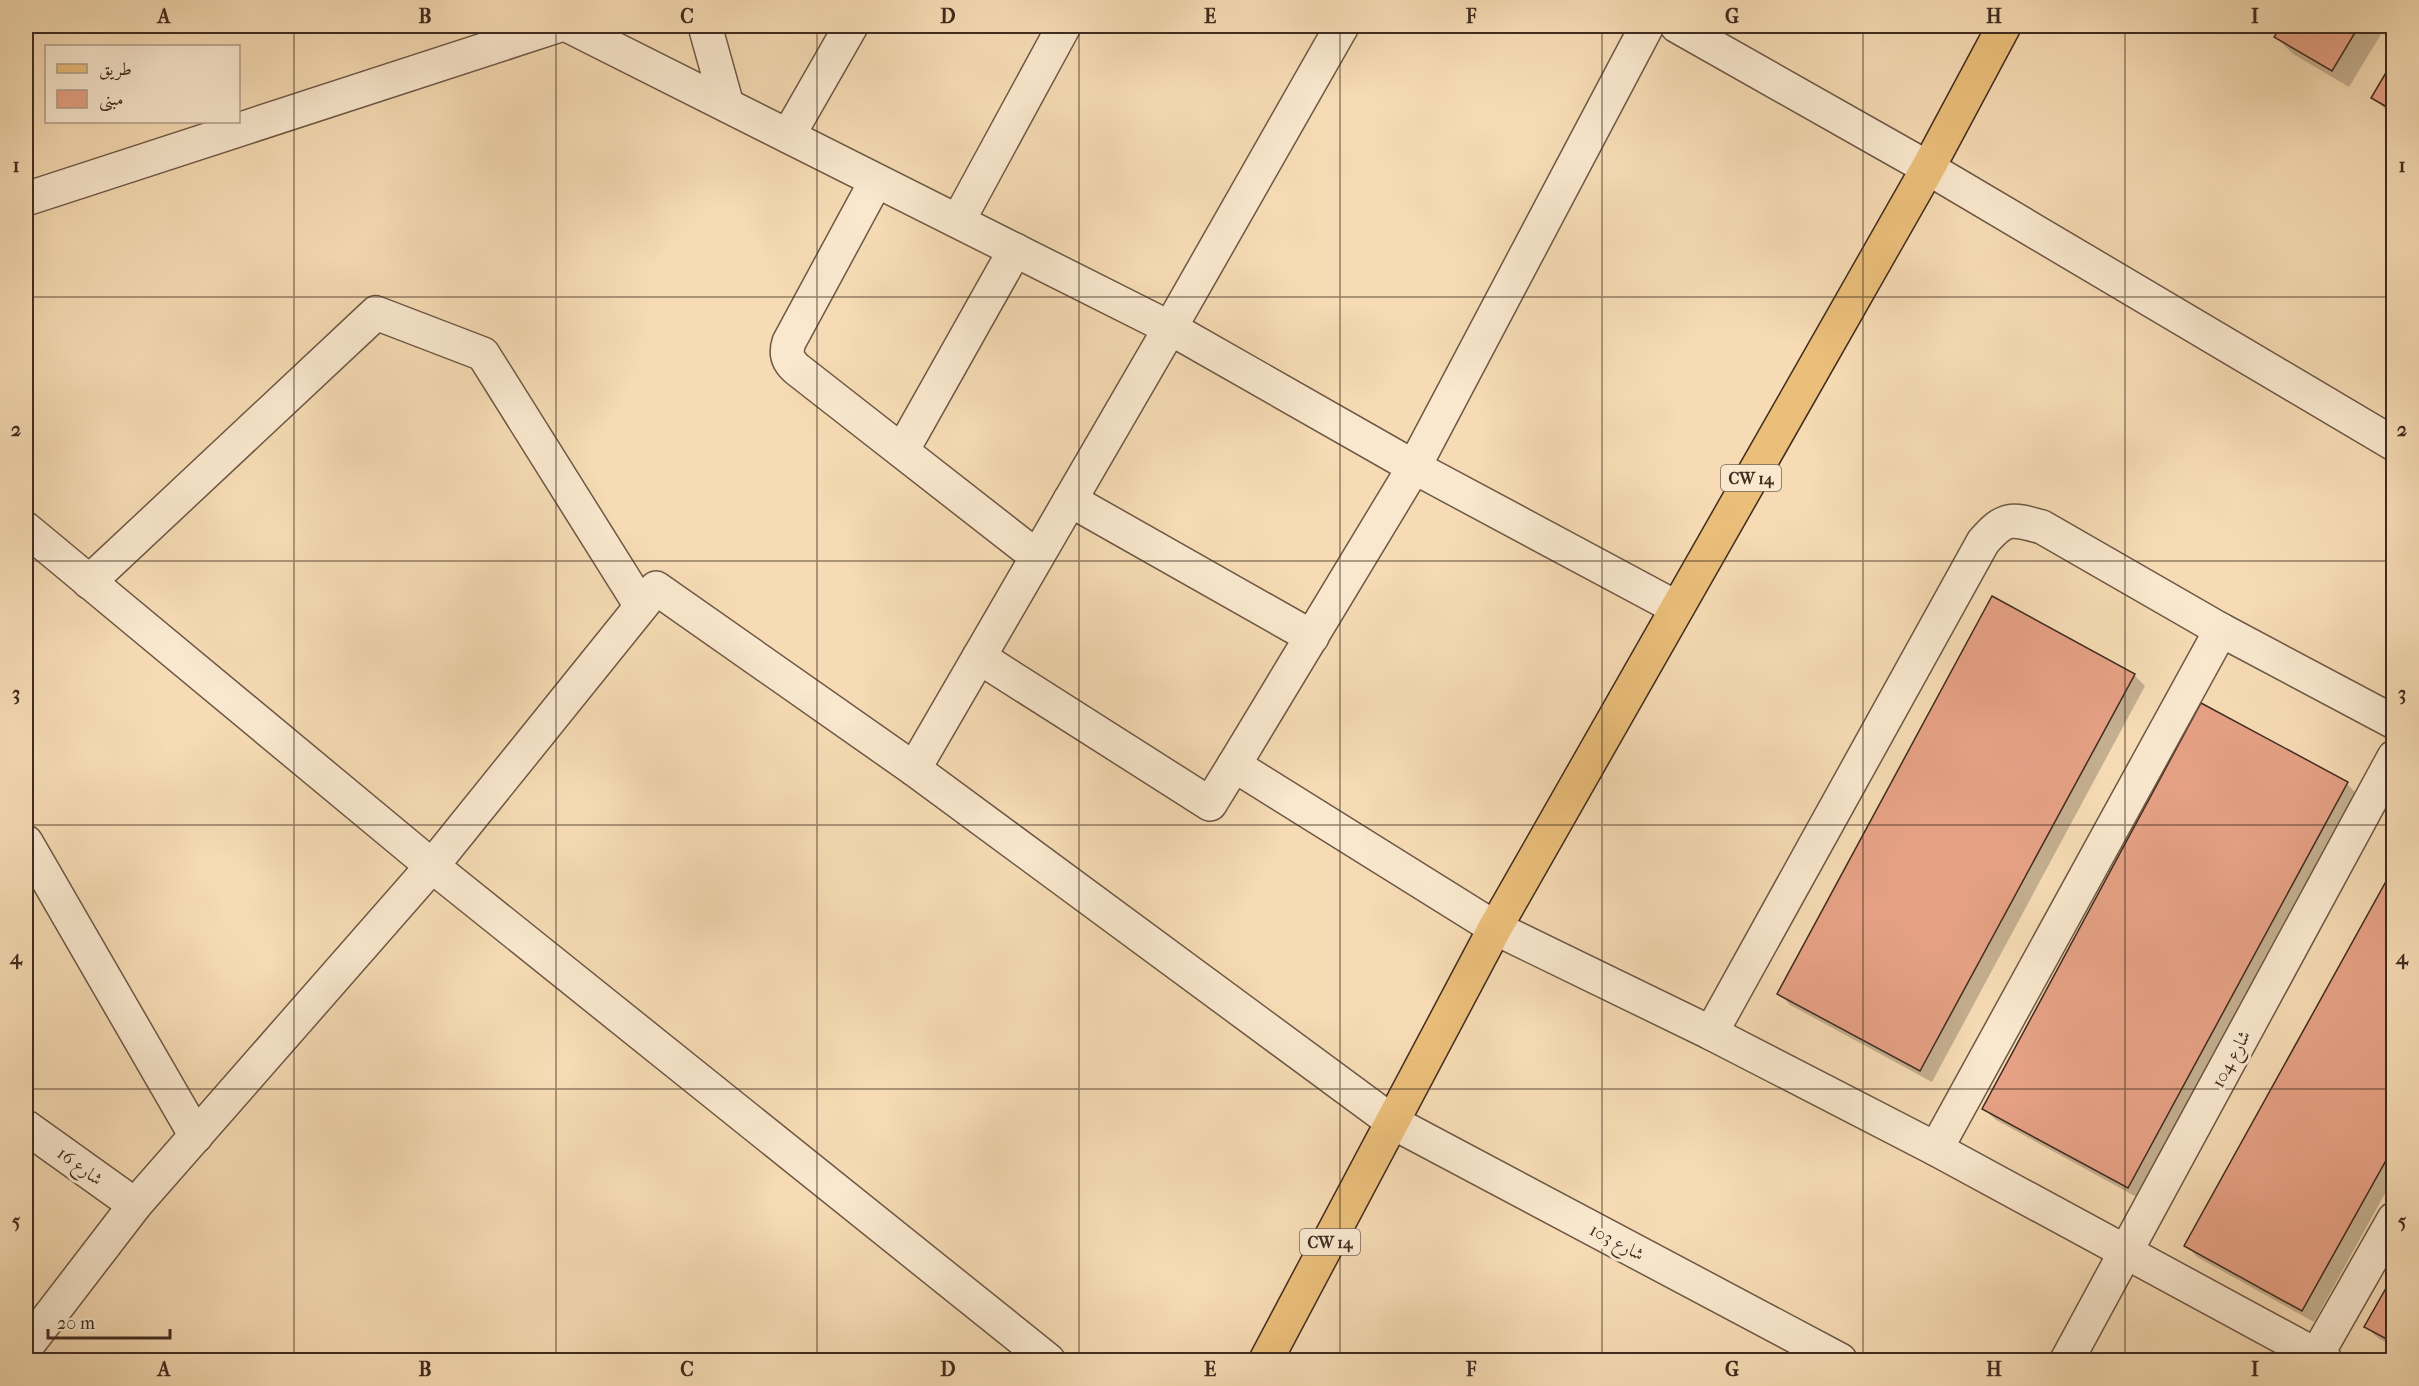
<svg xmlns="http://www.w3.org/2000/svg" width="2419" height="1386" viewBox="0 0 2419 1386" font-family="'IM FELL French Canon',Amiri,serif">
<rect width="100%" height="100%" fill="#f6dbb4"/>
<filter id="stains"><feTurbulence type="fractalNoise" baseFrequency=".00333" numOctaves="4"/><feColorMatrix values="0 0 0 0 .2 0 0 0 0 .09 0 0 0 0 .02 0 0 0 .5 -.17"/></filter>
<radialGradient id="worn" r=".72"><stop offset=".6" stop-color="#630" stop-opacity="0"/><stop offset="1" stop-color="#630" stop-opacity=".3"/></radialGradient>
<!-- shadow -->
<g fill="#0003">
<path d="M 2283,26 L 2386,26 L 2349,87 L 2293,54 L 2276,37 Z"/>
<path d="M 2394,62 L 2394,117 L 2373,98 Z"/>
<path d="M 2134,675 L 2145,686 L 1932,1082 L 1790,1005 L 1779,993 Z"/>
<path d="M 2347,784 L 2358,795 L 2140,1199 L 1996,1120 L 1984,1109 Z"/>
<path d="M 2394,870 L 2394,1177 L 2314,1322 L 2197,1257 L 2186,1245 Z"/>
<path d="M 2394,1277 L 2394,1347 L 2378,1338 L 2366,1327 Z"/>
</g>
<!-- building -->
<g fill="#e6a185" stroke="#402b1f" stroke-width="1.5">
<path d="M 2281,26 L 2359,26 L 2332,71 L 2274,37 Z"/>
<path d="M 2394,59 L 2394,111 L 2371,98 Z"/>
<path d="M 1992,596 L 2135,674 L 1920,1071 L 1777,994 Z"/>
<path d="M 2201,703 L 2348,782 L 2128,1188 L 1982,1109 Z"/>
<path d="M 2394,867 L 2394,1146 L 2302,1311 L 2184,1246 Z"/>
<path d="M 2394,1274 L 2394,1343 L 2364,1327 Z"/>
</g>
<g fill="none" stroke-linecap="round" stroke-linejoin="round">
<defs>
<g id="minor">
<path d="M 569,26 L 1170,328 L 1414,467 L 1677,608"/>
<path d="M 705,26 L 727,105"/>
<path d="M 1647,26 L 1414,467 L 1234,765 L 1495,928 L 1711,1033 L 1936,1149 L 2325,1360"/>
<path d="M 1677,26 L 1928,168 L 2394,444"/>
<path d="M 788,136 L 851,26"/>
<path d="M 876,181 L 789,342 C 785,354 788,362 798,370 L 1036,556"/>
<path d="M 26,199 L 557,26"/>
<path d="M 958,221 L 1064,26"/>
<path d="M 902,451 L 1015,250"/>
<path d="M 1070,500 L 1312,637"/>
<path d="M 26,529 L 432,866 L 1048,1360"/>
<path d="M 89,582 L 376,313 L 483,354 L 641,606"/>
<path d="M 979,657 L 1210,804 L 1234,765"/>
<path d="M 914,769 L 1170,328 L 1342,26"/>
<path d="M 26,842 L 196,1136"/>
<path d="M 1711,1033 L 1983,542 C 2005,517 2010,518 2042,527 L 2221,630 L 2394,722"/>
<path d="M 26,1127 L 135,1205"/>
<path d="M 1936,1149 L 2221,630"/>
<path d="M 26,1347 L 135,1205 L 432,866 L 656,588 L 914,769 L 1394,1123 L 1840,1360"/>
<path d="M 2316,1356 L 2394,1219"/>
<path d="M 2067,1360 L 2394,757"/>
</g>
<path id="major" d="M 1266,1360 L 1495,928 L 1928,168 L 2004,26"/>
</defs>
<!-- minor casing -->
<use href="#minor" stroke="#6e5744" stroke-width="36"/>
<!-- major casing -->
<use href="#major" stroke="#402b1f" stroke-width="36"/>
<!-- minor -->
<use href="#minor" stroke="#f9e8ce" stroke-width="33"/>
<!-- major -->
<use href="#major" stroke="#ebbe7a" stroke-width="33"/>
</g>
<!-- grid -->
<path fill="none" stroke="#402b1f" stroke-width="1.5" stroke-opacity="0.55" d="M 294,26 L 294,1360M 556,26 L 556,1360M 817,26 L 817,1360M 1079,26 L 1079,1360M 1340,26 L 1340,1360M 1602,26 L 1602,1360M 1863,26 L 1863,1360M 2125,26 L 2125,1360M 26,297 L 2394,297M 26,561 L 2394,561M 26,825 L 2394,825M 26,1089 L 2394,1089"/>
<g text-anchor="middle" stroke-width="6" stroke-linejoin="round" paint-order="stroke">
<!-- shield labels -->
<g fill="#f9e8ce" stroke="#786454" stroke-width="1.5">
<rect x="1721" y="465" width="60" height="26" rx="4.5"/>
<rect x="1300" y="1229" width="60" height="26" rx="4.5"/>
</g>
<g font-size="16" font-weight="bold" fill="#402b1f">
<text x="1751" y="484">CW 14</text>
<text x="1330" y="1248">CW 14</text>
</g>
<!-- street labels -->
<g font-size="18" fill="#402b1f" stroke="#f9e8ce">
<text transform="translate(2231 1059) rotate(-62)" y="6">شارع 104</text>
<text transform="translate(80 1166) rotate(36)" y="6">شارع 16</text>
<text transform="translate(1617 1242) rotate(28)" y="6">شارع 103</text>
</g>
</g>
<!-- margin -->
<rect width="2419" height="1386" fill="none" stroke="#f6dbb4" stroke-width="66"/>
<!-- legend -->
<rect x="45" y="45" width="195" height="78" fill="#f9e8ce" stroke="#af9c88" stroke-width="1.5"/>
<rect x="57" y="64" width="30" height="9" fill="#ebbe7a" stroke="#af9c88" stroke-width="1.5"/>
<text x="99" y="75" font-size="18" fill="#402b1f">طريق</text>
<rect x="57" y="90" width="30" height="18" fill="#e6a185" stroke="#af9c88" stroke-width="1.5"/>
<text x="99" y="105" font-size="18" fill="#402b1f">مبنى</text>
<!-- scale -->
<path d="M48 1329v9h122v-9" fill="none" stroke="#402b1f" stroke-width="3"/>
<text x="57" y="1329" font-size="18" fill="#402b1f" stroke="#f9e8ce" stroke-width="4.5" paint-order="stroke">20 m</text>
<rect x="33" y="33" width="2353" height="1320" fill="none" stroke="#402b1f" stroke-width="2"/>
<g font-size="20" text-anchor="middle" font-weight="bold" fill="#402b1f">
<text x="164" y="23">A</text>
<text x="425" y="23">B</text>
<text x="687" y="23">C</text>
<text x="948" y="23">D</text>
<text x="1210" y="23">E</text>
<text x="1471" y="23">F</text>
<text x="1732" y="23">G</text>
<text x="1994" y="23">H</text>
<text x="2255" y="23">I</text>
<text x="16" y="172">1</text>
<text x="2402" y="172">1</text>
<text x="16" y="436">2</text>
<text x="2402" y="436">2</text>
<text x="16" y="700">3</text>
<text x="2402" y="700">3</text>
<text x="16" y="964">4</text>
<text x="2402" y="964">4</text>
<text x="16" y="1228">5</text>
<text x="2402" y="1228">5</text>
<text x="164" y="1376">A</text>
<text x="425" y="1376">B</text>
<text x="687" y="1376">C</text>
<text x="948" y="1376">D</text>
<text x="1210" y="1376">E</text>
<text x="1471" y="1376">F</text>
<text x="1732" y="1376">G</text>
<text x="1994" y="1376">H</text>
<text x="2255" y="1376">I</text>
</g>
<rect width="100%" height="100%" filter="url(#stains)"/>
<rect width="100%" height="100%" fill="url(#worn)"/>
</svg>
